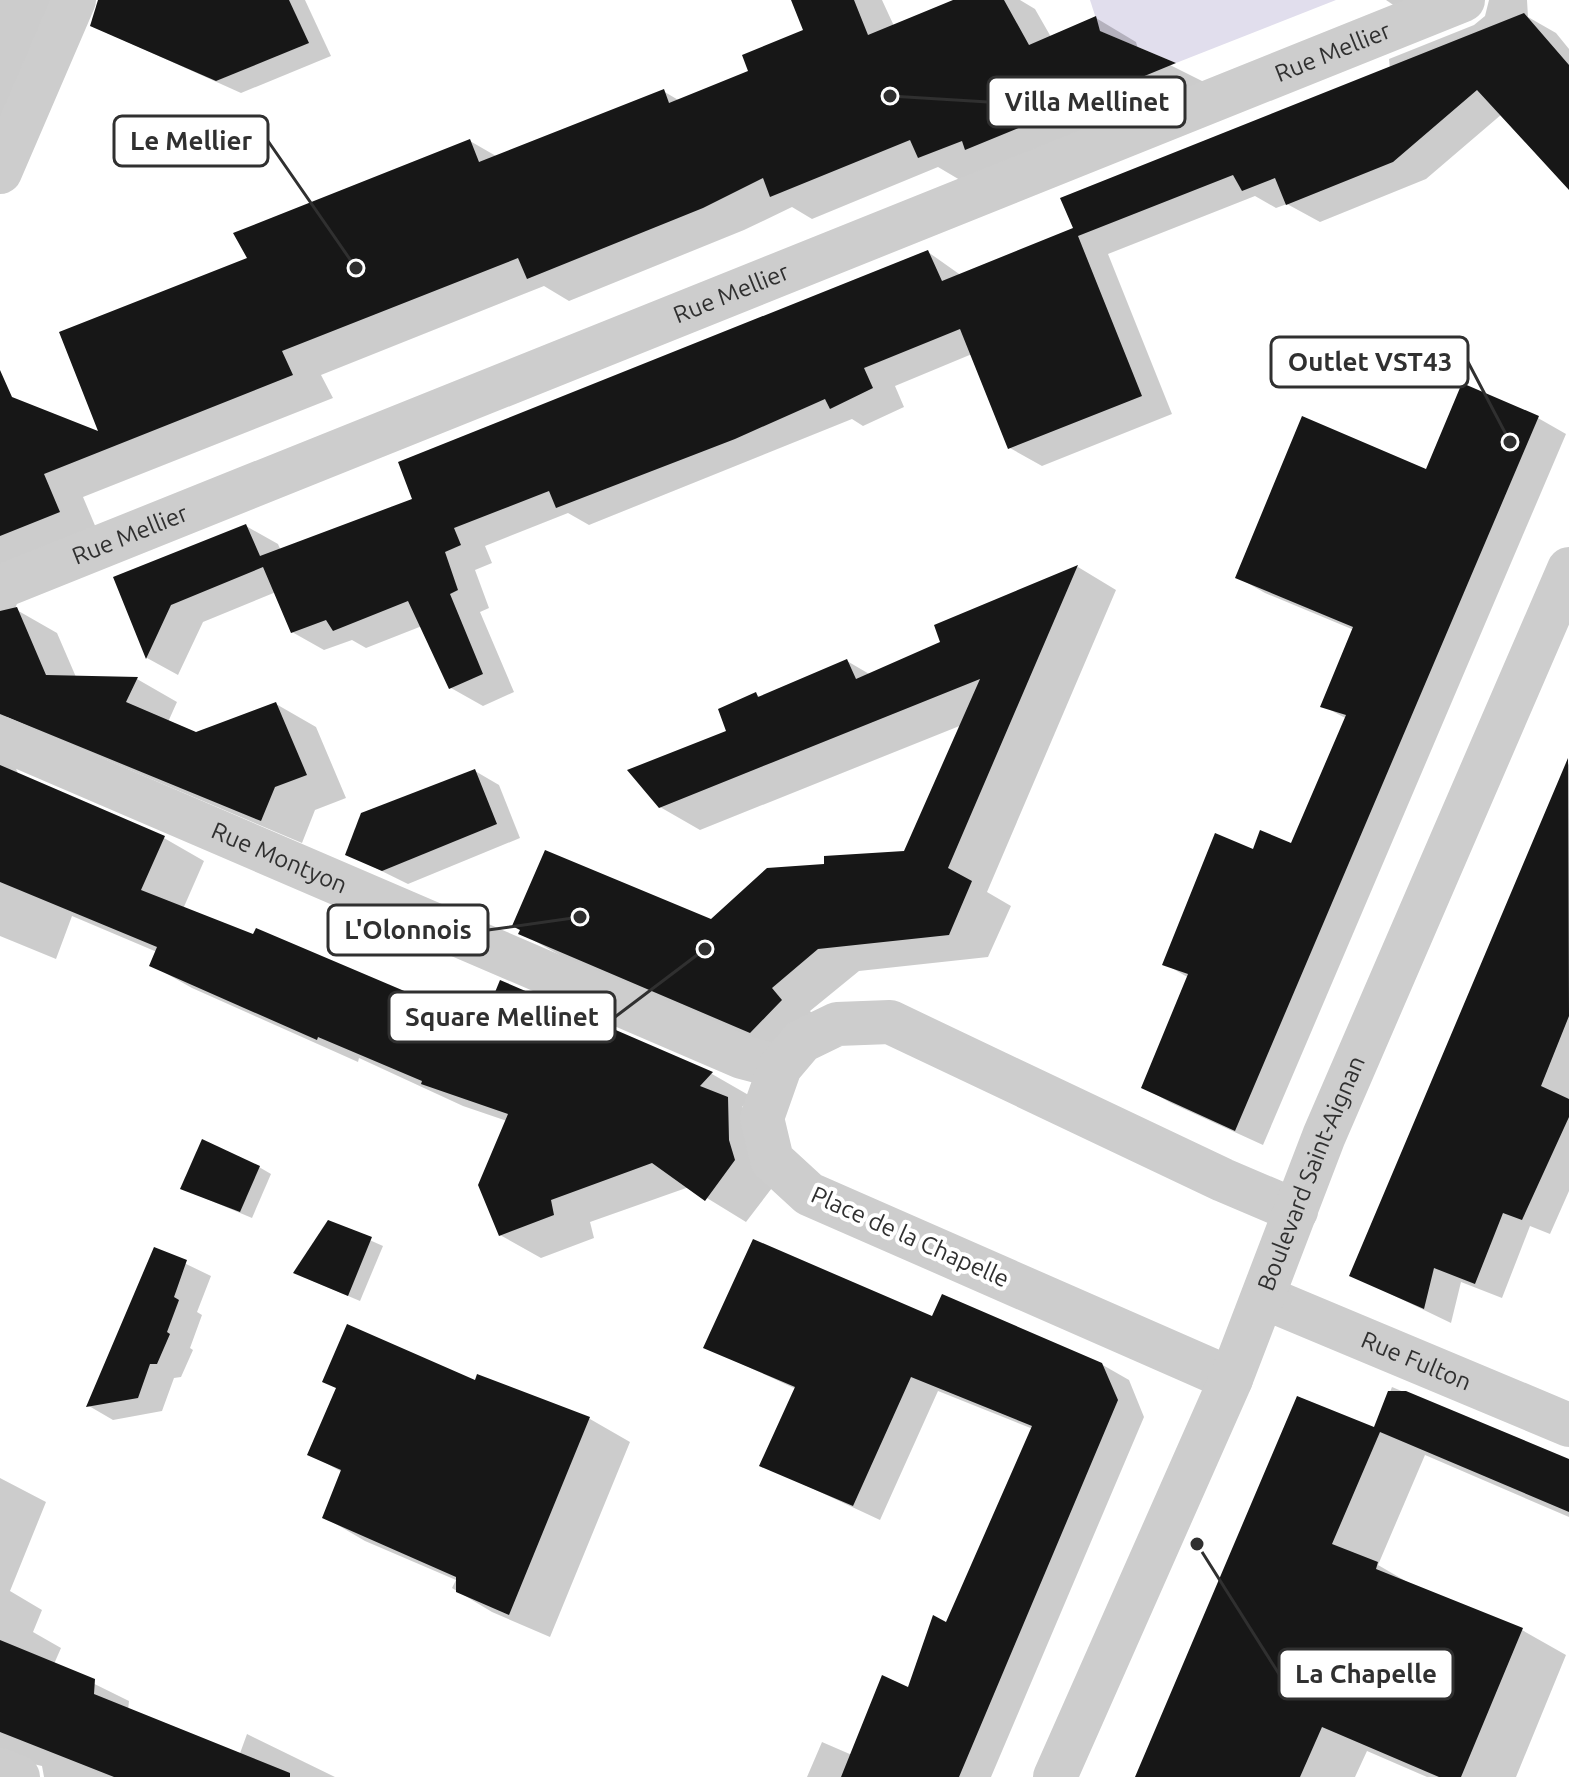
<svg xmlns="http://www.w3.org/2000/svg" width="1569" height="1777" viewBox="0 0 1569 1777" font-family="Ubuntu,sans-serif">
<rect width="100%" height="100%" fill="#fff"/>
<!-- green -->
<path fill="#e1deed" d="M 1090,0 L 1336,0 L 1176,63 L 1100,31 Z"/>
<!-- shadow -->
<g fill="#0003">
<path d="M 0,0 L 78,0 L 0,151 Z"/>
<path d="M 100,0 L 305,0 L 331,56 L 241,93 L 92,26 Z"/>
<path d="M 793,0 L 882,0 L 894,26 L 958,0 L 1020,0 L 1035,9 L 1051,37 L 1096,18 L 1136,42 L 1138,49 L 1214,87 L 960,180 L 938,167 L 812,219 L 792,207 L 744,230 L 569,301 L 544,286 L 321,375 L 333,398 L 83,497 L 99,535 L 20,595 L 15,609 L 57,633 L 76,677 L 137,679 L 177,702 L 168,722 L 196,734 L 276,704 L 316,727 L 346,798 L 315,810 L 302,843 L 52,737 L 15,766 L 19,776 L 164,838 L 204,861 L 183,909 L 483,1026 L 501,983 L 712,1074 L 752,1097 L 742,1107 L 768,1122 L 775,1184 L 746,1222 L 689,1187 L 590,1222 L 594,1238 L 541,1258 L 500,1235 L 507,1121 L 463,1106 L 359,1058 L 358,1062 L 192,988 L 151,965 L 157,952 L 72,916 L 56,959 L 0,936 L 0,394 L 101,434 L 250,259 L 470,141 L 496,156 L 663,91 L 680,101 L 751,72 L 806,31 Z"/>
<path d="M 1386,0 L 1472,0 L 1418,22 Z"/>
<path d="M 1489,0 L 1527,0 L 1528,17 L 1556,33 L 1569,49 L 1569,187 L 1502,114 L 1426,179 L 1320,222 L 1287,204 L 1276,208 L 1255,196 L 1108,254 L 1172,414 L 1042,466 L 1010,448 L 972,354 L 895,386 L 904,407 L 863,426 L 852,419 L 589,525 L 568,513 L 485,546 L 492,563 L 475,570 L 489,608 L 480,612 L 514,692 L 483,706 L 451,688 L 422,626 L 366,648 L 352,640 L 324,650 L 292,632 L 276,592 L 203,622 L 178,675 L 147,658 L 116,578 L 246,526 L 278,544 L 281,551 L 415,500 L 928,252 L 962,276 L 1076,229 L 1390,69 L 1389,59 L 1474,25 L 1485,16 Z"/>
<path d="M 1538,418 L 1566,434 L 1263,1145 L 1171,1103 L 1143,1087 L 1189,978 L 1165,964 L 1254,851 L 1292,846 L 1347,719 L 1323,706 L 1354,630 L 1265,593 L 1237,577 L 1427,471 Z"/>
<path d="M 1078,567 L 1116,590 L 987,892 L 1011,906 L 988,957 L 859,971 L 810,1011 L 821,1024 L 791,1055 L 561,956 L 521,933 L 712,921 L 826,866 L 906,853 L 962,725 L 700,830 L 660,807 L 729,732 L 756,694 L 761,698 L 847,661 L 871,675 L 943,643 L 936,626 Z"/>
<path d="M 1569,763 L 1569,1191 L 1550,1234 L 1530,1226 L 1502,1298 L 1461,1282 L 1451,1323 L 1351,1275 Z"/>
<path d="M 475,771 L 499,785 L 520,838 L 408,884 L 347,854 Z"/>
<path d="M 259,1167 L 271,1174 L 252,1218 L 195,1194 Z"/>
<path d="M 329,1222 L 383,1246 L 360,1301 L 308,1279 Z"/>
<path d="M 155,1249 L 211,1276 L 197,1312 L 202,1315 L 190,1348 L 193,1350 L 181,1377 L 174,1378 L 162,1411 L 113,1420 L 89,1406 Z"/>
<path d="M 933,1318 L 1101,1364 L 1129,1380 L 1144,1417 L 991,1777 L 807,1777 L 822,1742 L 852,1755 L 909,1690 L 947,1624 L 1033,1429 L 938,1391 L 880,1520 L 762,1465 L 796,1389 L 705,1347 Z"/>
<path d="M 478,1376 L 590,1419 L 630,1442 L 550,1637 L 492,1612 L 452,1588 L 456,1580 L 365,1541 L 324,1517 L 342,1472 L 310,1454 L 476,1383 Z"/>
<path d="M 1392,1387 L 1569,1461 L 1569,1517 L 1425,1455 L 1378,1565 L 1416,1587 L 1522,1630 L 1566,1655 L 1516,1777 L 1427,1777 L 1367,1751 L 1355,1777 L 1137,1777 L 1375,1430 Z"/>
<path d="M 0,1478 L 46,1502 L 10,1591 L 42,1610 L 33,1632 L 61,1648 L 54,1664 L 129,1701 L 128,1711 L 239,1756 L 247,1734 L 335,1777 L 44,1777 L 42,1766 L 33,1764 L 0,1777 Z"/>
</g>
<!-- building -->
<g fill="#171717">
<path d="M 98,0 L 289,0 L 309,43 L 216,81 L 90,26 Z"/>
<path d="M 791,0 L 854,0 L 868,35 L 953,0 L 1004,0 L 1029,45 L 1096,16 L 1100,31 L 1176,63 L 965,150 L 962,141 L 918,158 L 910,140 L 770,197 L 763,178 L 703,208 L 527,279 L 518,258 L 282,351 L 293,375 L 44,474 L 60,512 L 0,536 L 0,370 L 12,397 L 98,431 L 59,332 L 247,258 L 233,233 L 470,139 L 479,162 L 664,89 L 669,103 L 748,71 L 742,55 L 803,30 Z"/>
<path d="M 1524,13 L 1569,65 L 1569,190 L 1477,90 L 1393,162 L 1286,205 L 1275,178 L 1242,191 L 1233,175 L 1078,236 L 1142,396 L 1008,449 L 960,329 L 864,368 L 873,388 L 830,409 L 825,399 L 735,439 L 556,508 L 549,491 L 454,528 L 461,545 L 445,552 L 458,590 L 450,594 L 483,674 L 449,689 L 408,601 L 333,631 L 326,620 L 291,633 L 263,567 L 171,605 L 146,659 L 113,577 L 246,524 L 260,556 L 412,499 L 398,462 L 928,250 L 942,281 L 1073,228 L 1060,198 Z"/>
<path d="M 1462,383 L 1539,416 L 1235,1131 L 1141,1088 L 1188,974 L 1162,965 L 1215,833 L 1253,849 L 1260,830 L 1291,843 L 1346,715 L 1320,707 L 1353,627 L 1235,578 L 1302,416 L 1426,469 Z"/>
<path d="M 1078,565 L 948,868 L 972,881 L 949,935 L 818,949 L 772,988 L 782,1000 L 750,1033 L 518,934 L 520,930 L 512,926 L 545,850 L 711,919 L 767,868 L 824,864 L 824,856 L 904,851 L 980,679 L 659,808 L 627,770 L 726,731 L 718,709 L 756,692 L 758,697 L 847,659 L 856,679 L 940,642 L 934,625 Z"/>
<path d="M 17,607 L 46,675 L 138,677 L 126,702 L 196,732 L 276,702 L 307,775 L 275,787 L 261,821 L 0,714 L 0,611 Z"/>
<path d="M 1568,758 L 1569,1016 L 1541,1086 L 1569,1099 L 1569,1117 L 1522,1220 L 1503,1213 L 1475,1284 L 1434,1268 L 1424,1309 L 1349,1276 Z"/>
<path d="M 0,765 L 165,836 L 141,890 L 253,934 L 256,928 L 482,1024 L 500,980 L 713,1072 L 700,1086 L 728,1097 L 729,1140 L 735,1160 L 705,1201 L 652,1163 L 551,1200 L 554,1215 L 499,1236 L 478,1185 L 508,1114 L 421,1084 L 422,1081 L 318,1037 L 317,1040 L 149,966 L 157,947 L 0,882 Z"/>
<path d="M 475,769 L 497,824 L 382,871 L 345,855 L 361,813 Z"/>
<path d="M 202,1139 L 260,1166 L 240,1212 L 180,1189 Z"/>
<path d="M 328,1220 L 372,1237 L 348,1296 L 293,1273 Z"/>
<path d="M 753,1239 L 932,1316 L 942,1294 L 1102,1363 L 1118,1400 L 959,1777 L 841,1777 L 882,1675 L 908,1687 L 933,1615 L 946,1622 L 1032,1426 L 911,1377 L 853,1506 L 759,1466 L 795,1387 L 703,1348 Z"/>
<path d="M 154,1247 L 187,1260 L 174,1297 L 179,1300 L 167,1332 L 170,1334 L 157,1364 L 150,1364 L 138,1398 L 86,1407 Z"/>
<path d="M 347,1324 L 475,1380 L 477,1374 L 590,1417 L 509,1615 L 456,1592 L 456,1577 L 322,1518 L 341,1470 L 307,1455 L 336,1388 L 322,1382 Z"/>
<path d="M 1388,1391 L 1406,1391 L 1569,1459 L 1569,1512 L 1380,1432 L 1332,1544 L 1378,1562 L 1376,1569 L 1523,1628 L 1461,1777 L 1439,1777 L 1322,1727 L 1300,1777 L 1135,1777 L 1297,1396 L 1374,1427 Z"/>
<path d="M 0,1640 L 95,1679 L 94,1694 L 290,1773 L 290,1777 L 114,1777 L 0,1732 Z"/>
</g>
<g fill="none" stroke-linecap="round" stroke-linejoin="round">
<!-- minor -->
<g stroke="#cdcdcd" stroke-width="44">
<path d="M 0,172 L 74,0"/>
<path id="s1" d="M 0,587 L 1463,0"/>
<path id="s2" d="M 0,738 L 742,1057 L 780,1067"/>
<path id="s3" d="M 1263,1297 L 1569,1425"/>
<path d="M 1231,1379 L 809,1194 L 772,1160 L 762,1118 L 780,1067 L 802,1041 L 837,1024 L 890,1022 L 1223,1180 L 1296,1211"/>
<path d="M 0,1770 L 18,1777"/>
</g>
<!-- tertiary -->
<path stroke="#cdcdcd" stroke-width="44" id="s4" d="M 1055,1777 L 1231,1379 L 1324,1136 L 1569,569"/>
</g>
<g text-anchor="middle" stroke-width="8" stroke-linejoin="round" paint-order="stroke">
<!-- street labels -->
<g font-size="24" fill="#303030" stroke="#fff">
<text dy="8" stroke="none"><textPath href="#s1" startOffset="1436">Rue Mellier</textPath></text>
<text dy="8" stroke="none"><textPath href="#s1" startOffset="788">Rue Mellier</textPath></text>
<text dy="8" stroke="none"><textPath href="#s1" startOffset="140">Rue Mellier</textPath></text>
<text dy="8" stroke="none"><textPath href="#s2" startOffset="304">Rue Montyon</textPath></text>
<text dy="8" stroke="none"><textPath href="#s4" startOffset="656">Boulevard Saint-Aignan</textPath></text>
<text transform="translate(910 1237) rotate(24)" y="8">Place de la Chapelle</text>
<text dy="8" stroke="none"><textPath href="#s3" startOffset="166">Rue Fulton</textPath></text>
</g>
</g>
<!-- callouts -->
<path fill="none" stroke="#303030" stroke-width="3" d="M890 96L988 102M356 268L268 141M1510 442L1468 362M580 917L488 930M705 949L615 1017M1197 1544L1279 1674"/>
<g fill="#303030" stroke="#fff" stroke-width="3">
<circle cx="890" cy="96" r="8"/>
<circle cx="356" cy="268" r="8"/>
<circle cx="1510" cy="442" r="8"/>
<circle cx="580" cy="917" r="8"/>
<circle cx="705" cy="949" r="8"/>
<circle cx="1197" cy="1544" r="8"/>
</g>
<g fill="#fff" stroke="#303030" stroke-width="3">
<rect x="988" y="77" width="197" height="50" rx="8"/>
<rect x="114" y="116" width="154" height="50" rx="8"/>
<rect x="1271" y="337" width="197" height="50" rx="8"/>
<rect x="328" y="905" width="160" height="50" rx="8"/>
<rect x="389" y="992" width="226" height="50" rx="8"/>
<rect x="1279" y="1649" width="174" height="50" rx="8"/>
</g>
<g font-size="26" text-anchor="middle" font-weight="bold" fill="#303030">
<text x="1087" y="111">Villa Mellinet</text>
<text x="191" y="150">Le Mellier</text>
<text x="1370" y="371">Outlet VST43</text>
<text x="408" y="939">L'Olonnois</text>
<text x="502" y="1026">Square Mellinet</text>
<text x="1366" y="1683">La Chapelle</text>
</g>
</svg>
